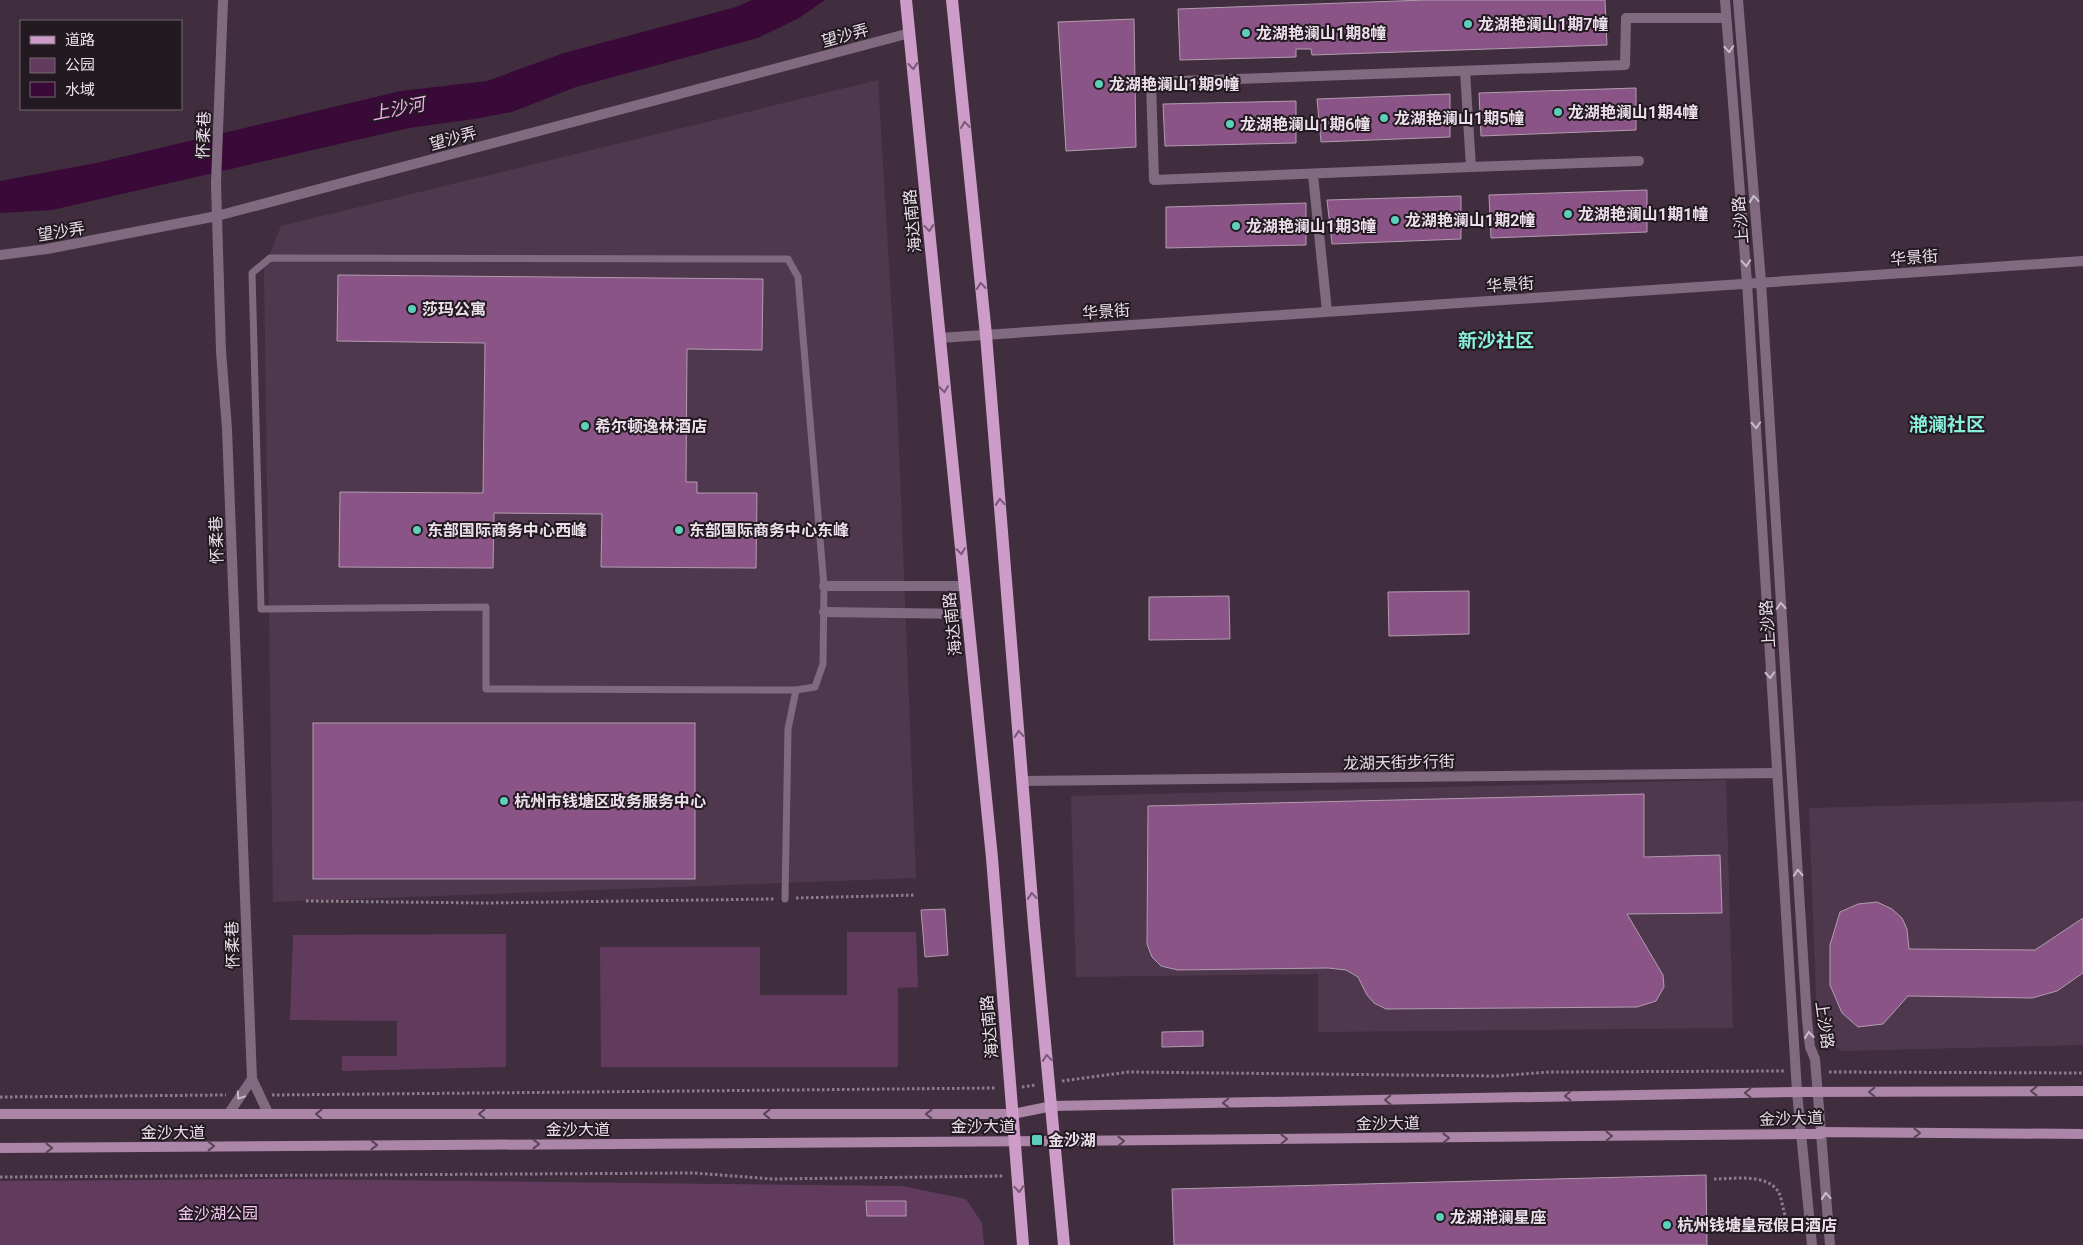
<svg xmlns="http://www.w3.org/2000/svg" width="2083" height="1245" viewBox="0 0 2083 1245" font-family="Roboto,'Noto Sans SC',sans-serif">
<rect width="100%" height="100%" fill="#402e3e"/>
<!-- built -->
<g fill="#4f384d">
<path d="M 878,80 L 897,399 L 916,878 L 273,902 L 264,269 L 281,226 Z"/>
<path d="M 1726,780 L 1733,1028 L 1318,1032 L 1318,974 L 1076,977 L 1071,796 Z"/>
<path d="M 2083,801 L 2083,1045 L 1842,1051 L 1828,1043 L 1817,1024 L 1809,808 Z"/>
</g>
<!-- green -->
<g fill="#613b5e">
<path d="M 847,932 L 916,932 L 918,987 L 898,988 L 898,1067 L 601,1067 L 600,947 L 760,947 L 760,995 L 847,995 Z"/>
<path d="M 506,934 L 506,1067 L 342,1071 L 342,1056 L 397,1056 L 397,1021 L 290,1020 L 293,935 Z"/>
<path d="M 290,1179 L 902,1186 L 966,1199 L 982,1223 L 984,1245 L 0,1245 L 0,1181 Z"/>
</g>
<!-- water -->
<path fill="#390938" d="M 752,0 L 825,0 L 799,18 L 758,38 L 576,87 L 512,112 L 474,119 L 409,128 L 52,210 L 0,213 L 0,181 L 96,163 L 401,91 L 487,81 L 564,53 L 736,7 Z"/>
<!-- building -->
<g fill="#8a5586" stroke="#b29cb0">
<path d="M 1425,0 L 1605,0 L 1607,45 L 1312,55 L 1311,49 L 1296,49 L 1296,57 L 1180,60 L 1178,9 Z"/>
<path d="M 1134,19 L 1136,147 L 1066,151 L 1058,22 Z"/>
<path d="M 1636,88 L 1636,130 L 1481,136 L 1479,93 Z"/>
<path d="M 1450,94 L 1450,137 L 1321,142 L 1317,99 Z"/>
<path d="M 1296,101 L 1296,143 L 1165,146 L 1163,104 Z"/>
<path d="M 1647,190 L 1647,232 L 1491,238 L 1489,195 Z"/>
<path d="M 1461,196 L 1461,239 L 1332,244 L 1327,200 Z"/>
<path d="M 1306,203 L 1306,245 L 1166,248 L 1166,207 Z"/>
<path d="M 338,275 L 763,279 L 762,350 L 687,349 L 686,482 L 697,482 L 697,493 L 757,493 L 756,568 L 601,567 L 602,514 L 494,513 L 493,568 L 339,567 L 340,492 L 483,493 L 485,343 L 337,341 Z"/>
<path d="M 1469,591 L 1469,634 L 1389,636 L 1388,592 Z"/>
<path d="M 1229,596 L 1230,639 L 1149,640 L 1149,597 Z"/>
<rect x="313" y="723" width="382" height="156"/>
<path d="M 1644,794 L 1644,857 L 1720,855 L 1722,913 L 1627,914 L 1663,975 L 1664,987 L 1656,1001 L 1637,1007 L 1386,1009 L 1374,1003 L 1367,995 L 1358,977 L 1346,970 L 1328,968 L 1178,970 L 1161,966 L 1152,957 L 1147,944 L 1148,806 Z"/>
<path d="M 1877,902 L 1892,909 L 1902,918 L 1907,929 L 1909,949 L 2035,950 L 2083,918 L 2083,973 L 2057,991 L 2032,998 L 1908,996 L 1883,1024 L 1858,1027 L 1842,1013 L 1830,985 L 1830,945 L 1840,912 L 1858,904 Z"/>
<path d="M 945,909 L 948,955 L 925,957 L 921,910 Z"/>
<path d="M 1203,1031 L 1203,1046 L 1162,1047 L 1162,1032 Z"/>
<path d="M 1706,1175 L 1707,1245 L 1174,1245 L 1172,1189 Z"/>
<path d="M 866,1201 L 906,1201 L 906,1216 L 867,1216 Z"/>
</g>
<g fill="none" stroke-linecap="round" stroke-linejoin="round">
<!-- path -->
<g stroke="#8d7e8c" stroke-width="3" stroke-dasharray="2.5 2.5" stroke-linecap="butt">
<path d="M 796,898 L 916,895"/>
<path d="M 306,901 L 485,903 L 775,899"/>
<path d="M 1829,1072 L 2083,1073"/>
<path d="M 1062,1081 L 1128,1072 L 1497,1076 L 1549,1072 L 1785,1071"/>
<path d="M 1022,1087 L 1036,1085"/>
<path d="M 272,1095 L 996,1088"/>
<path d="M 0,1097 L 226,1095"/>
<path d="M 0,1177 L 694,1173 L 773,1179 L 1004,1176"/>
<path d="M 1714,1179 C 1733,1179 1765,1173 1778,1191 C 1782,1198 1783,1211 1786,1218"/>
</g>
<!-- service -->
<g stroke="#816a7f" stroke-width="7">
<path d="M 270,258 L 788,259 L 798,277 L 824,586 L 823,664 L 815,687 L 796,690 L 486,689 L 486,607 L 261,609 L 252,273 Z"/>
<path d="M 785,899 L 788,729 L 796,690"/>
</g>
<!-- pedestrian -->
<path stroke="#816a7f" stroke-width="10" d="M 1022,781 L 1776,773"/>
<!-- minor -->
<g stroke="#816a7f" stroke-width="10">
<path d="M 223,0 L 216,183 L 221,351 L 227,429 L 252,1079 L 268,1113"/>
<path d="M 1465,71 L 1471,167 L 1639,161"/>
<path d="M 1471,167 L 1154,180 L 1151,82 L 1625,65 L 1626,18 L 1726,18"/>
<path d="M 1313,175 L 1327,311"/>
<path d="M 0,255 L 47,249 L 217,216 L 910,33"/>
<path d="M 824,586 L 965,586"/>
<path d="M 824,612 L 967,614"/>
<path d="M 229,1113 L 252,1079"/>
</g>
<!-- tertiary -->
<g stroke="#816a7f" stroke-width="10">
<path d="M 1725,0 L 1747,283 L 1797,1092 L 1812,1245"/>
<path d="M 1738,0 L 1761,282 L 1807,1020 L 1810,1047 L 1815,1059 L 1830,1245"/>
<path d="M 939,338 L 2083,261"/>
</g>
<!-- secondary -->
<g stroke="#ac86a9" stroke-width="10">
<path d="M 0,1114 L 1013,1114 L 1052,1106 L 1797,1092 L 2083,1091"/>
<path d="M 0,1148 L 1055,1141 L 1801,1134 L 1821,1134 L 1820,1132 L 2083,1134"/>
</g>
<!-- primary -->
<g stroke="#cd9cc9" stroke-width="12">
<path d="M 906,0 L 992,858 L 1023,1245"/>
<path d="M 952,0 L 986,335 L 1034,925 L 1064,1245"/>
</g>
</g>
<!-- one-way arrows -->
<defs><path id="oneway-chevron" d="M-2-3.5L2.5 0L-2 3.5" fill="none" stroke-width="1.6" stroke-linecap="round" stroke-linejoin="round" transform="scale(1.25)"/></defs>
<g stroke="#cbbcca">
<use href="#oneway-chevron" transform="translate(1729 49) rotate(86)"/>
<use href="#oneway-chevron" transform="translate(1754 199) rotate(-95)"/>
<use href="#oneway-chevron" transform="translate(1746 263) rotate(86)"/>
<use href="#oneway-chevron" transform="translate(1756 425) rotate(87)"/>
<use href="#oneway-chevron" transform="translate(1781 606) rotate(-94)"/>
<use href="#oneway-chevron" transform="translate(1770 675) rotate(87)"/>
<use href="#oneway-chevron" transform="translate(1798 873) rotate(-94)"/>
<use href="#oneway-chevron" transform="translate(1809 1035) rotate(-97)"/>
<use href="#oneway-chevron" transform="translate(240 1096) rotate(124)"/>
<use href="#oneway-chevron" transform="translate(1826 1196) rotate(-95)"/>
</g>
<g stroke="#785a75">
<use href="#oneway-chevron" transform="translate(913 66) rotate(85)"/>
<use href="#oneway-chevron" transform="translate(965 125) rotate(-96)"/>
<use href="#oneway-chevron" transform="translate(929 228) rotate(85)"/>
<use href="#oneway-chevron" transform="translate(981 286) rotate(-96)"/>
<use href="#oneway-chevron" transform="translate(944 389) rotate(84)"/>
<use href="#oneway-chevron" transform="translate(1000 502) rotate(-95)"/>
<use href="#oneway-chevron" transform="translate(961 551) rotate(84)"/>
<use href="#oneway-chevron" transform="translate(1019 734) rotate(-95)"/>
<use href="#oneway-chevron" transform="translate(1032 896) rotate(-95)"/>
<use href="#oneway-chevron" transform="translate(1047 1058) rotate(-95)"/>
<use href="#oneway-chevron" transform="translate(1019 1189) rotate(86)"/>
</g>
<g stroke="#594557">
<use href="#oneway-chevron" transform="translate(2034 1091) rotate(180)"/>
<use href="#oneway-chevron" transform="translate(1872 1092) rotate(180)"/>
<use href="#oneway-chevron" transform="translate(1748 1093) rotate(179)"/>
<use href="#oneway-chevron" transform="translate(1568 1096) rotate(179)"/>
<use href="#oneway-chevron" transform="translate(1388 1100) rotate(179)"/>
<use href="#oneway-chevron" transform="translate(1226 1103) rotate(179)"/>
<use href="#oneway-chevron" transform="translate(319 1114) rotate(-180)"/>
<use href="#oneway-chevron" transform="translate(482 1114) rotate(-180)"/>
<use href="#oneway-chevron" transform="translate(767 1114) rotate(-180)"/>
<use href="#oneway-chevron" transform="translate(929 1114) rotate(-180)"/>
<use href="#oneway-chevron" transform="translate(1917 1133)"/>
<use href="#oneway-chevron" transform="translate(1609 1136) rotate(-1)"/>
<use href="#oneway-chevron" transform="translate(1446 1138) rotate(-1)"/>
<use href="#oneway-chevron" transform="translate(1284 1139) rotate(-1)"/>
<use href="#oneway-chevron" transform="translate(1121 1141) rotate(-1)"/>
<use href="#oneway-chevron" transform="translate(536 1144)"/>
<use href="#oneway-chevron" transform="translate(374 1145)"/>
<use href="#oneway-chevron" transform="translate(211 1146)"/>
<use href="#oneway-chevron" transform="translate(49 1148)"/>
</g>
<!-- markers -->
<g fill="#5dceb9" stroke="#221921" stroke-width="2">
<circle cx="1468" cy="24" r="5"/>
<circle cx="1246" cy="33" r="5"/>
<circle cx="1099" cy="84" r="5"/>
<circle cx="1558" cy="112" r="5"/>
<circle cx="1384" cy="118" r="5"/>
<circle cx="1230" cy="124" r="5"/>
<circle cx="1568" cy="214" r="5"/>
<circle cx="1395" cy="220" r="5"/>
<circle cx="1236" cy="226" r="5"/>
<circle cx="412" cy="309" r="5"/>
<circle cx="585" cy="426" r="5"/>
<circle cx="417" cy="530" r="5"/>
<circle cx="679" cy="530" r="5"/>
<circle cx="504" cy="801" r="5"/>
<rect x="1031" y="1134" width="12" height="12" rx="2.5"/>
<circle cx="1440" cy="1217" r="5"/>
<circle cx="1667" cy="1225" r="5"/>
</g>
<g text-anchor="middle" stroke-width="4" stroke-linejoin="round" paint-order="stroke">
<!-- poi labels -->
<g font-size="16" font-weight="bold" fill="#ebdfea" stroke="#221921" text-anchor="start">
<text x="1478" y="30">龙湖艳澜山1期7幢</text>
<text x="1256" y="39">龙湖艳澜山1期8幢</text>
<text x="1109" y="90">龙湖艳澜山1期9幢</text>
<text x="1568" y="118">龙湖艳澜山1期4幢</text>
<text x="1394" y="124">龙湖艳澜山1期5幢</text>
<text x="1240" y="130">龙湖艳澜山1期6幢</text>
<text x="1578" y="220">龙湖艳澜山1期1幢</text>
<text x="1405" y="226">龙湖艳澜山1期2幢</text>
<text x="1246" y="232">龙湖艳澜山1期3幢</text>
<text x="422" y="315">莎玛公寓</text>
<text x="595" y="432">希尔顿逸林酒店</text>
<text x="427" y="536">东部国际商务中心西峰</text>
<text x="689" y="536">东部国际商务中心东峰</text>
<text x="514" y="807">杭州市钱塘区政务服务中心</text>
<text x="1048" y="1146">金沙湖</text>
<text x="1450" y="1223">龙湖滟澜星座</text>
<text x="1677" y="1231">杭州钱塘皇冠假日酒店</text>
</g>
<!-- street labels -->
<g font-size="16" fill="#ebdfea" stroke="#221921">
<text transform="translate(845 35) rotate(-15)" y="6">望沙弄</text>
<text transform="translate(203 135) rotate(-88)" y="6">怀柔巷</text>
<text transform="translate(453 138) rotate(-15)" y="6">望沙弄</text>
<text transform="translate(1740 220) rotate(-95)" y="6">上沙路</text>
<text transform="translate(912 221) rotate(-95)" y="6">海达南路</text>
<text transform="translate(61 231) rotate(-9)" y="6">望沙弄</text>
<text transform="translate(1914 257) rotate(-4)" y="6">华景街</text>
<text transform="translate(1510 284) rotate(-4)" y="6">华景街</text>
<text transform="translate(1106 311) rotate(-4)" y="6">华景街</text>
<text transform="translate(216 540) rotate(-92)" y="6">怀柔巷</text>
<text transform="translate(952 624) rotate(-96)" y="6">海达南路</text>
<text transform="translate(1767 624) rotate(-94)" y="6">上沙路</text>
<text transform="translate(1399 762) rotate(-1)" y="6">龙湖天街步行街</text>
<text transform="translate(232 945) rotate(-92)" y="6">怀柔巷</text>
<text transform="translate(1825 1025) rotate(82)" y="6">上沙路</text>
<text transform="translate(989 1027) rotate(-95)" y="6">海达南路</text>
<text transform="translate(1791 1118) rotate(-2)" y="6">金沙大道</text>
<text transform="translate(1388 1123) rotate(-1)" y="6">金沙大道</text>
<text x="983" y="1132">金沙大道</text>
<text x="578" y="1135">金沙大道</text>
<text x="173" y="1138">金沙大道</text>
</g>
<!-- park labels -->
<g font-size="16" fill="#f7c8f3" stroke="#221921">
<text x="218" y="1219">金沙湖公园</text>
</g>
<!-- water labels -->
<g font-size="18" font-style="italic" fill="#f5a8ef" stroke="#221921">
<text transform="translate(398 109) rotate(-11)" y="6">上沙河</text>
</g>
<!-- quarter labels -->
<g font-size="19" font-weight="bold" fill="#8aefda" stroke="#221921">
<text x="1496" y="347">新沙社区</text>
<text x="1947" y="431">滟澜社区</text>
</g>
</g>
<!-- legend -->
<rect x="20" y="20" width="162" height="90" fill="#221921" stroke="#726871"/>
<rect x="30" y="36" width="25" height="8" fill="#cd9cc9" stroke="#726871"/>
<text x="65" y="45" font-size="15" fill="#ebdfea">道路</text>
<rect x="30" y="58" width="25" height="15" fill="#613b5e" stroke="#726871"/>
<text x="65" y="70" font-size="15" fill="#ebdfea">公园</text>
<rect x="30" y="82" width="25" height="15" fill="#390938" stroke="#726871"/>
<text x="65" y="95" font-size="15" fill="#ebdfea">水域</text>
</svg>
